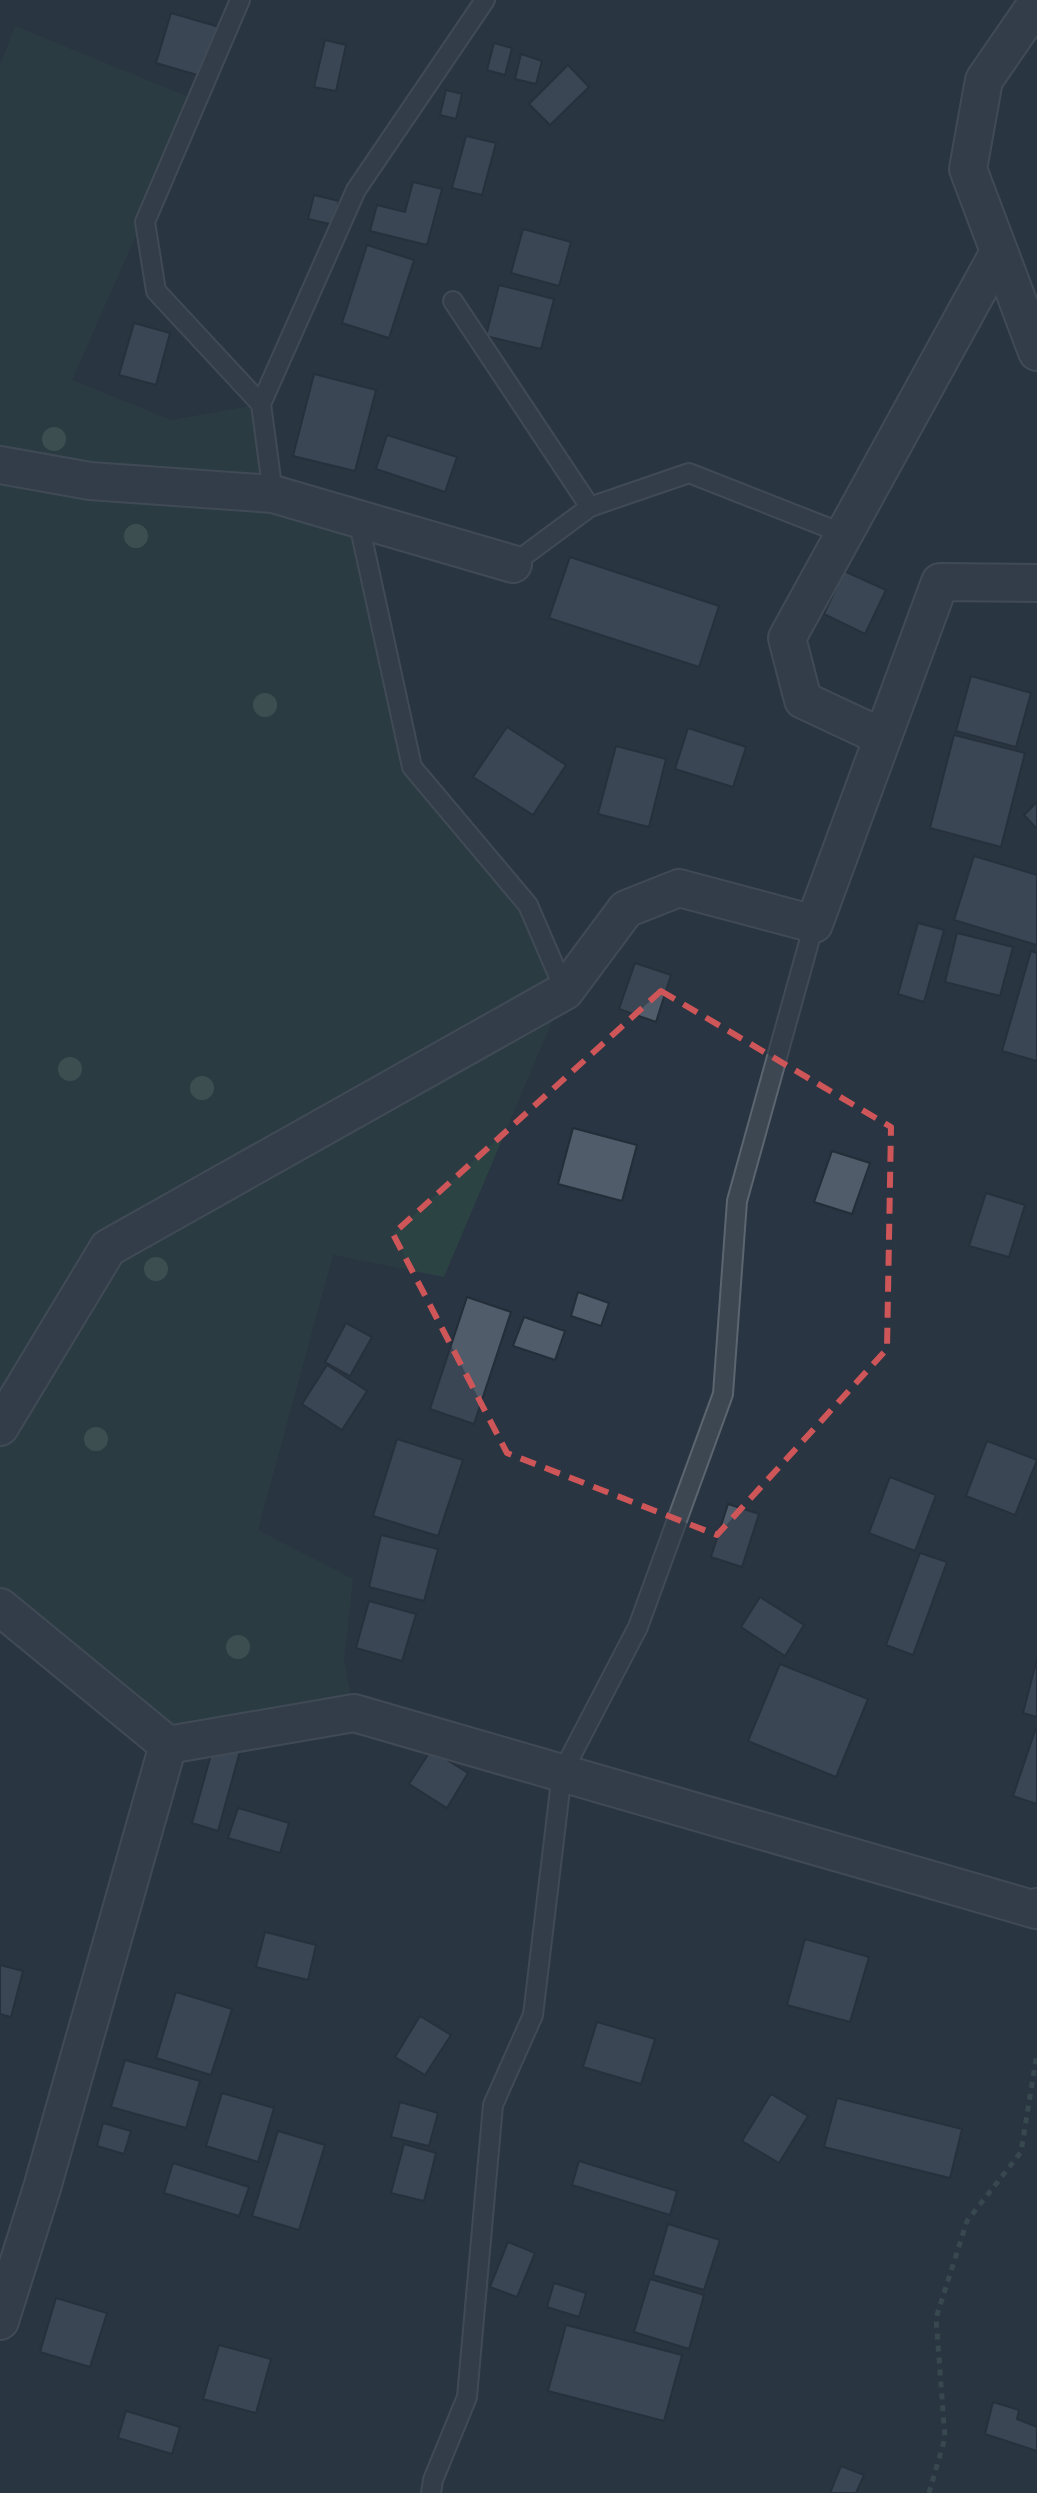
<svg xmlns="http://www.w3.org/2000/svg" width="1037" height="2493" viewBox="0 0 1037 2493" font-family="'Sofia Sans Condensed',sans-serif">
<rect width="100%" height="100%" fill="#293542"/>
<!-- green -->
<path fill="#2c4344" d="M 15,26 L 196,100 L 72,380 L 171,420 L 261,404 L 273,494 L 358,519 L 412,767 L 528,905 L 565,991 L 444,1277 L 333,1255 L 258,1530 L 353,1579 L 344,1659 L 354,1713 L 168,1745 L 0,1607 L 0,65 Z"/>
<!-- building -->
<g fill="#505c6a" stroke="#242e39" stroke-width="2">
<path d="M 171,13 L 219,27 L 204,77 L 156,63 Z"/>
<path d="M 325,40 L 346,45 L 336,91 L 314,87 Z"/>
<path d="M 494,43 L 512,48 L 505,75 L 487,70 Z"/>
<path d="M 521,54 L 542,61 L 536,84 L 515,79 Z"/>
<path d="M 568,65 L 589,87 L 550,125 L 529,104 Z"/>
<path d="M 446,90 L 462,94 L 456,119 L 440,115 Z"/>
<path d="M 466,136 L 496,143 L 482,195 L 452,188 Z"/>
<path d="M 413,182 L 442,189 L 427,245 L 370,231 L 377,205 L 405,212 Z"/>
<path d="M 314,195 L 339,201 L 334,225 L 308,219 Z"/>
<path d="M 523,229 L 571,242 L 559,286 L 511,273 Z"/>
<path d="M 367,245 L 414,260 L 389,338 L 342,323 Z"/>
<path d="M 499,285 L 554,299 L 541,349 L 486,336 Z"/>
<path d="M 134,323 L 170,333 L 156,385 L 119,375 Z"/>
<path d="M 314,374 L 376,390 L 355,471 L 293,456 Z"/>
<path d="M 387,435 L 457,457 L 445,492 L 376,469 Z"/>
<path d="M 570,557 L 719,606 L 699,667 L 549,618 Z"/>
<path d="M 844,571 L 886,590 L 865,634 L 824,614 Z"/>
<path d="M 971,676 L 1031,693 L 1016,747 L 956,731 Z"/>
<path d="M 507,727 L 566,765 L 533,815 L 473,777 Z"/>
<path d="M 688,728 L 746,747 L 733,787 L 675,769 Z"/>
<path d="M 954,735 L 1025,753 L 1001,847 L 930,828 Z"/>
<path d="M 616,746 L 666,759 L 649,827 L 598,814 Z"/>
<path d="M 1037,802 L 1037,829 L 1024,815 Z"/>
<path d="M 974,856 L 1037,875 L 1037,945 L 954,920 Z"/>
<path d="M 918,923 L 944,930 L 924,1002 L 898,994 Z"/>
<path d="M 957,933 L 1013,947 L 1000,996 L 945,982 Z"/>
<path d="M 1031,951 L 1037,953 L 1037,1061 L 1002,1051 Z"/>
<path d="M 635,963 L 671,975 L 656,1022 L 619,1009 Z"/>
<path d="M 573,1128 L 637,1145 L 622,1201 L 558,1184 Z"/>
<path d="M 832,1151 L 870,1163 L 852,1214 L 814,1202 Z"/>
<path d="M 986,1193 L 1025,1205 L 1009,1257 L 969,1246 Z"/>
<path d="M 578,1292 L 609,1303 L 601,1326 L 571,1316 Z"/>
<path d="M 467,1297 L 511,1312 L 474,1424 L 430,1409 Z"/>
<path d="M 524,1317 L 565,1331 L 555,1360 L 513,1346 Z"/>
<path d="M 346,1323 L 372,1337 L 350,1376 L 325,1362 Z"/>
<path d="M 327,1365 L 367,1391 L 342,1430 L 302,1404 Z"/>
<path d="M 397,1439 L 463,1460 L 438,1536 L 373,1516 Z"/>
<path d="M 987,1441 L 1037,1460 L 1015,1515 L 966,1496 Z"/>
<path d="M 890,1477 L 936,1495 L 915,1551 L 869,1533 Z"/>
<path d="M 728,1504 L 759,1514 L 742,1567 L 711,1557 Z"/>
<path d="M 381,1535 L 438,1549 L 424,1601 L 369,1587 Z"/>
<path d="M 920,1553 L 947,1562 L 913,1655 L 886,1645 Z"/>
<path d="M 760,1597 L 804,1625 L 785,1656 L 741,1627 Z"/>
<path d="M 369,1601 L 416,1614 L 402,1661 L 356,1648 Z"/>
<path d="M 1037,1659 L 1037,1717 L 1023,1713 Z"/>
<path d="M 780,1664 L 868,1699 L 836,1777 L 748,1741 Z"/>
<path d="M 1036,1728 L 1037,1728 L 1037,1804 L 1013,1796 Z"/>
<path d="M 214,1744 L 240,1751 L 218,1831 L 192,1823 Z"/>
<path d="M 431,1750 L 468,1773 L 447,1808 L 409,1784 Z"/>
<path d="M 238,1808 L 289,1823 L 280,1853 L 228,1838 Z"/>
<path d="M 265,1932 L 316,1945 L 308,1980 L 256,1967 Z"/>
<path d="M 805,1939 L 869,1957 L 850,2022 L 787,2005 Z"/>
<path d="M 0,1965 L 23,1971 L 11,2017 L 0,2014 Z"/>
<path d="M 176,1992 L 232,2009 L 211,2075 L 156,2058 Z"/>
<path d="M 420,2016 L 451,2035 L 425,2075 L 395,2057 Z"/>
<path d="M 597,2022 L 655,2039 L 641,2084 L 583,2067 Z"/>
<path d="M 125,2060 L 200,2081 L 186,2128 L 111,2107 Z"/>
<path d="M 222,2093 L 274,2108 L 258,2162 L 206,2146 Z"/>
<path d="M 771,2094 L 808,2116 L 779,2163 L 742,2141 Z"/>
<path d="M 837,2098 L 962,2129 L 950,2178 L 824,2147 Z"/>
<path d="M 400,2102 L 438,2113 L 429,2146 L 391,2137 Z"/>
<path d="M 103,2123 L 131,2131 L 124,2154 L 97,2146 Z"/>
<path d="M 278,2131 L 325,2145 L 299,2230 L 252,2216 Z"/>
<path d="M 404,2144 L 436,2153 L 424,2201 L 391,2193 Z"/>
<path d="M 579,2161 L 677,2191 L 670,2215 L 572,2185 Z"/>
<path d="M 173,2163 L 249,2187 L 239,2216 L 164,2193 Z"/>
<path d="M 668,2224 L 720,2240 L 704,2290 L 653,2275 Z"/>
<path d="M 508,2242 L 535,2253 L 517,2297 L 490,2287 Z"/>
<path d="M 650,2279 L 704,2295 L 689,2349 L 634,2332 Z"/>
<path d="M 554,2283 L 586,2293 L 579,2317 L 547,2307 Z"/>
<path d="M 56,2298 L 107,2313 L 90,2367 L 40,2352 Z"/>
<path d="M 566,2325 L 682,2355 L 664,2421 L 548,2391 Z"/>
<path d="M 219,2345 L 271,2359 L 256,2413 L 203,2399 Z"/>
<path d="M 993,2402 L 1019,2410 L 1017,2419 L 1037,2427 L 1037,2451 L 985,2434 Z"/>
<path d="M 126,2411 L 180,2427 L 172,2454 L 118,2438 Z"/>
<path d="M 841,2466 L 864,2475 L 856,2493 L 830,2493 Z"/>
</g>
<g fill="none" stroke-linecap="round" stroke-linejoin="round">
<defs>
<g id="service">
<path d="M 240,0 L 145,222 L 156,291 L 261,404"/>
<path d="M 453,301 L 590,507"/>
<path d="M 273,494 L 261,404 L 356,190 L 485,0"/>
<path d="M 358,519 L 412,767 L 528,905 L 565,991"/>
<path d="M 513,564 L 590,507 L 689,473 L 844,534"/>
<path d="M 431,2493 L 433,2480 L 467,2397 L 493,2105 L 533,2015 L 562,1773 L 638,1627 L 723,1394 L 737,1201 L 814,924"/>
</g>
<g id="minor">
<path d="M 1037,3 L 984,80 L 968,169 L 1037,352"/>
<path d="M 0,465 L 90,481 L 273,494 L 513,564"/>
<path d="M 882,737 L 803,700 L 787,638 L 999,252"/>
<path d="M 0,1427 L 108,1248 L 565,991 L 626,909 L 679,888 L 814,924 L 940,582 L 1037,583"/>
<path d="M 0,1607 L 168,1745 L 354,1713 L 1036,1910 L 1037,1907"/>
<path d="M 0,2321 L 42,2188 L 168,1745"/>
</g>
</defs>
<!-- service casing -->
<use href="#service" stroke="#5b656f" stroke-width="22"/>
<!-- minor casing -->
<use href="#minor" stroke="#5b656f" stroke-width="40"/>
<!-- path -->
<path stroke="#4b6061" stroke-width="5" stroke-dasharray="6 6" stroke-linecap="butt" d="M 929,2493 L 945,2438 L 936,2318 L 967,2221 L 1021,2152 L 1037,2053"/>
<!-- service -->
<use href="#service" stroke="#3d4752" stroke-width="18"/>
<!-- minor -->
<use href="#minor" stroke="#3d4752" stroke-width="36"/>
</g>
<!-- trees -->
<g fill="#526d61">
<circle cx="54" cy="439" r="12"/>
<circle cx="136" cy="536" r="12"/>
<circle cx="265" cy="705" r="12"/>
<circle cx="70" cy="1069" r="12"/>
<circle cx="202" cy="1088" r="12"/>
<circle cx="156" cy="1269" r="12"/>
<circle cx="96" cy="1439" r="12"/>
<circle cx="238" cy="1647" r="12"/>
</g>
<!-- marked area -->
<path d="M0 0H1037V2493H0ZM 661,991 L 891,1127 L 887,1349 L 717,1535 L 507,1453 L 393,1234 Z" fill="#293542" fill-opacity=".55" fill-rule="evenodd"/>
<path fill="none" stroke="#ce5659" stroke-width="6" stroke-dasharray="16 10" stroke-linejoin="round" d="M 661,991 L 891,1127 L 887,1349 L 717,1535 L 507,1453 L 393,1234 Z"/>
</svg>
